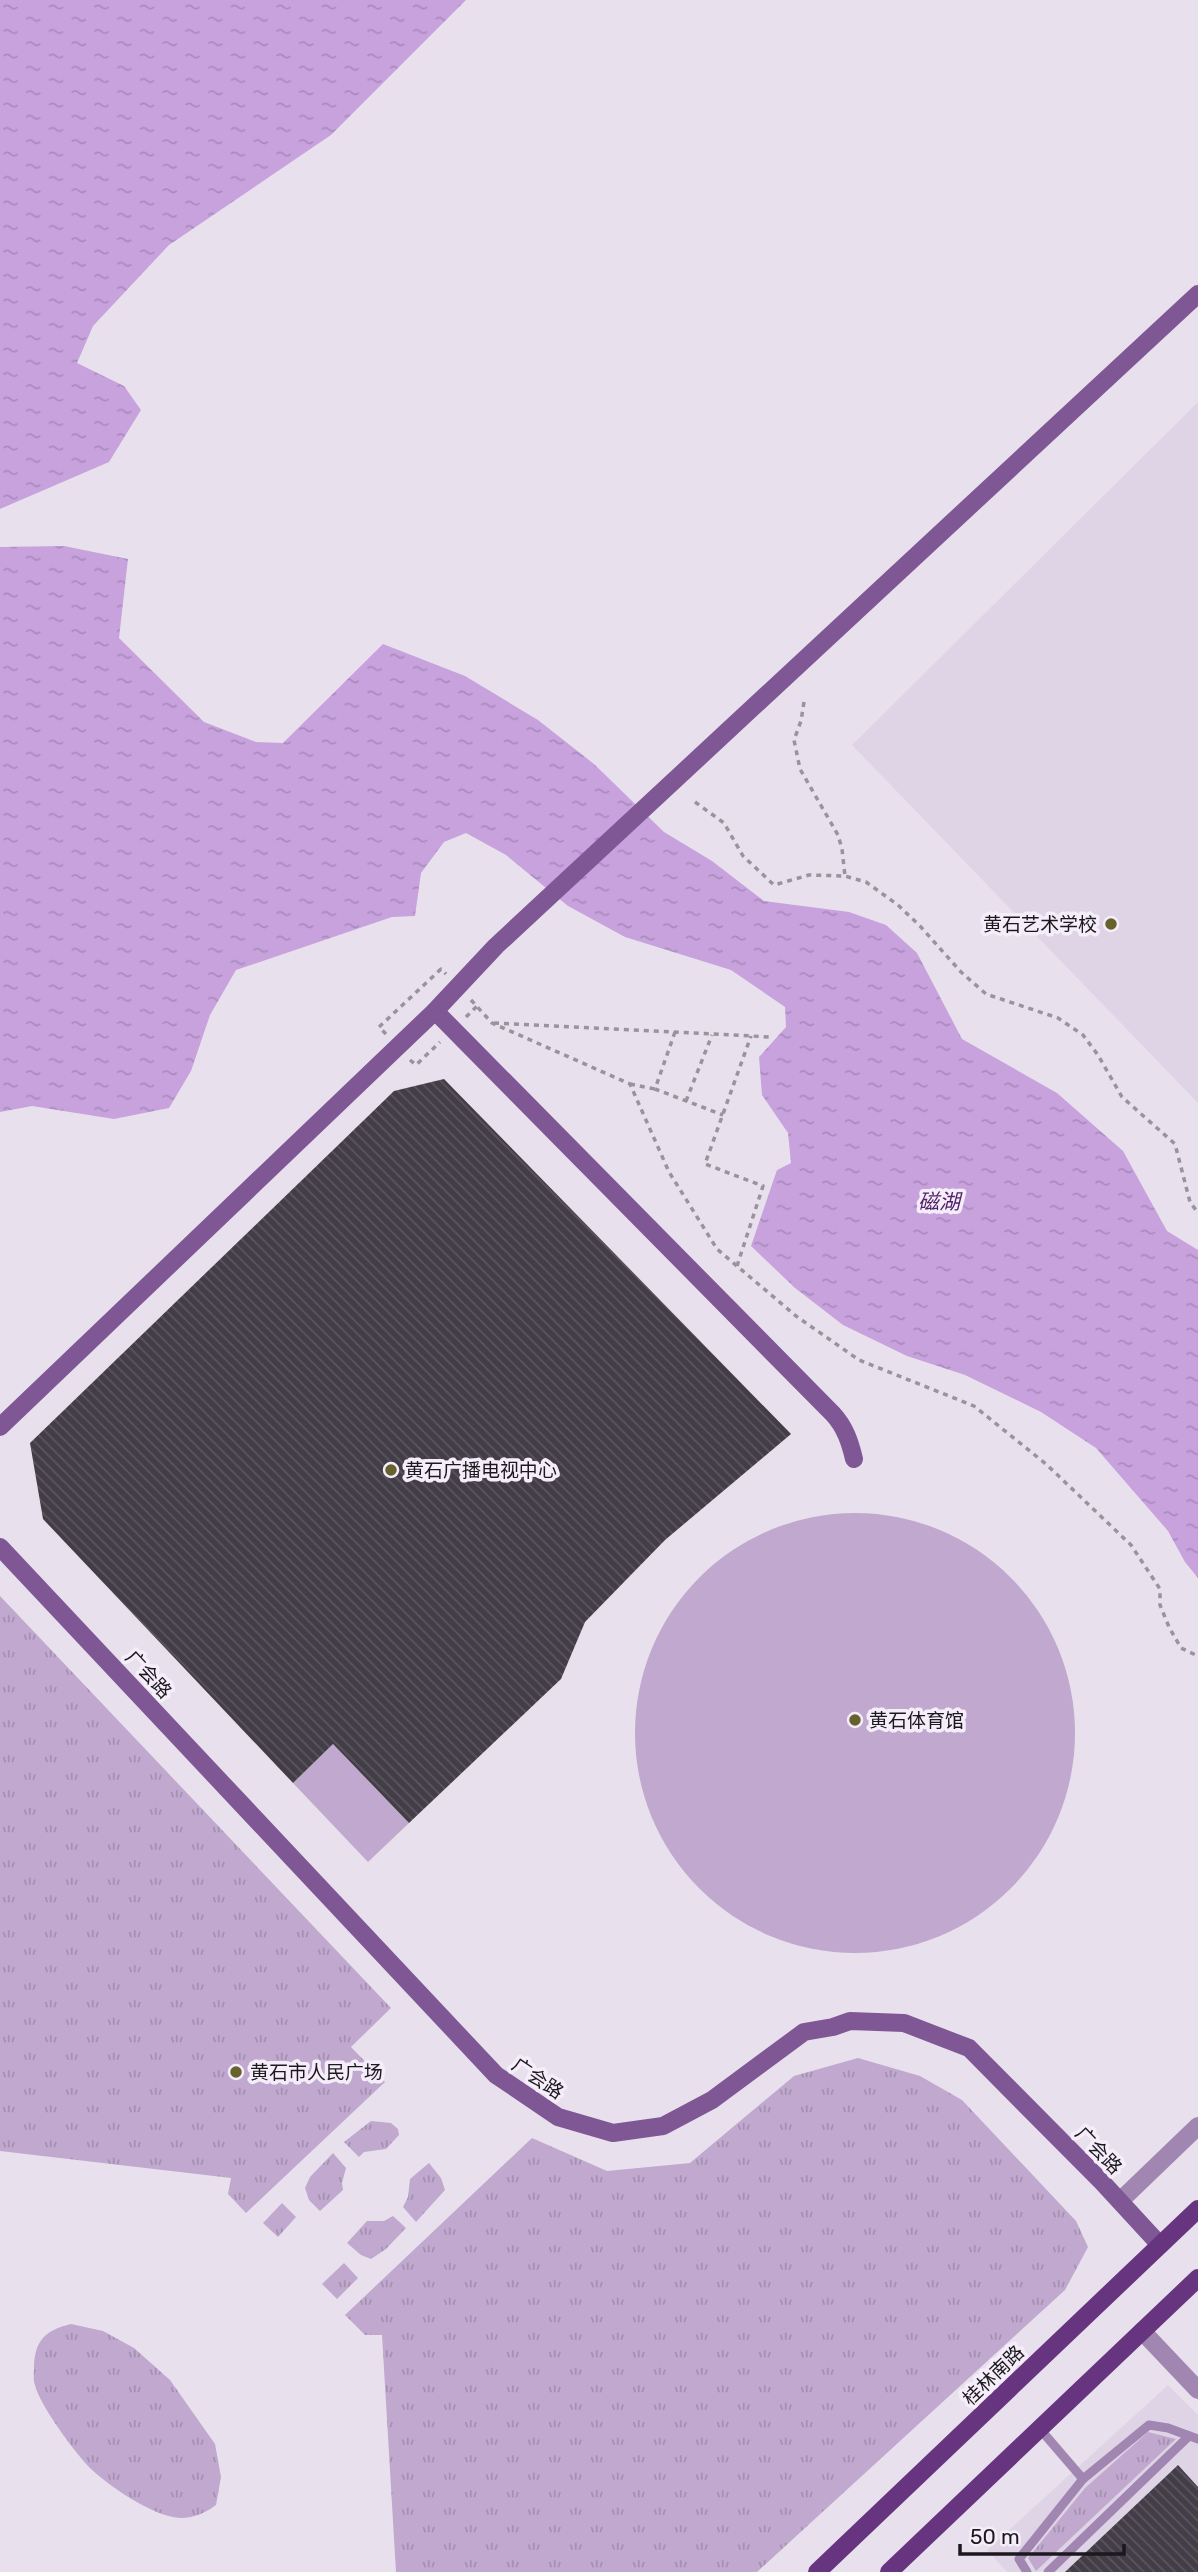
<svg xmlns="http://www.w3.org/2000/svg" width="1198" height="2572" viewBox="0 0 1198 2572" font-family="Rubik,'Noto Sans SC',sans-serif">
<defs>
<pattern id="grass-tufts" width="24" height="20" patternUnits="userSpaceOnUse" patternTransform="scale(1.75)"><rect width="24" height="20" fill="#c0a8ce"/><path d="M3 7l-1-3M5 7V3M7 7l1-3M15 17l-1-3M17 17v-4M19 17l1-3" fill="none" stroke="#a490b0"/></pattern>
<pattern id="water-ripples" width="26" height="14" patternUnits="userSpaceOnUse" patternTransform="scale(1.75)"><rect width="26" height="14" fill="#c7a2dd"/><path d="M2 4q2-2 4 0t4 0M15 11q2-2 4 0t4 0" fill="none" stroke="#aa8bbd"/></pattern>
<pattern id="building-back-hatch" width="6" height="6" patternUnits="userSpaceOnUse" patternTransform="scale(1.75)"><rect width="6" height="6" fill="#433d47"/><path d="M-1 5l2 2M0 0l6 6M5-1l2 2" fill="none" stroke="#5b565e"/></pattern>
</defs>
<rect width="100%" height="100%" fill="#e8e1ed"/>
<!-- built -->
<g fill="#dfd4e6">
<path d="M 1198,402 L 1198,1103 L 852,745 Z"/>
<path d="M 1168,2385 L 1198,2415 L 1198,2572 L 1007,2572 L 987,2550 Z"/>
</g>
<!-- grass -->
<g fill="url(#grass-tufts)">
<path d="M 0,1596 L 391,2008 L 351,2047 L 385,2082 L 246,2213 L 228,2194 L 231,2178 L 0,2151 Z"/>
<path d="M 858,2058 L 920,2076 L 962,2100 L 1076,2221 L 1088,2247 L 1065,2290 L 757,2572 L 396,2572 L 382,2335 L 365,2335 L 345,2315 L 532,2138 L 607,2171 L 690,2163 L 794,2076 Z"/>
<path d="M 371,2121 L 391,2123 L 398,2129 L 399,2135 L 386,2149 L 364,2152 L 359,2157 L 344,2142 Z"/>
<path d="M 333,2153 L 346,2168 L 342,2183 L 343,2190 L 320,2211 L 309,2200 L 305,2188 L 310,2177 Z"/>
<path d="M 429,2163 L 441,2178 L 445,2190 L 416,2222 L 403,2207 L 408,2197 L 410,2179 Z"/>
<path d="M 282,2203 L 296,2217 L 278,2237 L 263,2223 Z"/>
<path d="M 393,2216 L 406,2228 L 386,2249 L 371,2259 L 361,2255 L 347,2243 L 367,2221 L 384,2221 Z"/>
<path d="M 344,2263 L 358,2278 L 337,2299 L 322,2284 Z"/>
<path d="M 71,2324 L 103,2331 L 134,2348 L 170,2380 L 215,2444 L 221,2477 L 216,2505 C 207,2512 194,2518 181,2518 C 153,2517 107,2485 88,2466 C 74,2451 39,2404 35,2385 C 33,2380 34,2373 34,2369 C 34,2341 45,2330 71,2324 Z"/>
<path d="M 1148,2432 L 1176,2439 L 1036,2571 L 1028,2558 L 1085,2488 Z"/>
</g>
<!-- pitch -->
<g fill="#c0a8ce">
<circle cx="855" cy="1733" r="220"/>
<path d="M 333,1744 L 409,1823 L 368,1862 L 293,1783 Z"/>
</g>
<!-- water -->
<g fill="url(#water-ripples)">
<path d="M 0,0 L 466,0 L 331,135 L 169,245 L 93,326 L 77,363 L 124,386 L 141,410 L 109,462 L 0,509 Z"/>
<path d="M 64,546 L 128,559 L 119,638 L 204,722 L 256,742 L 283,743 L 383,644 L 465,676 L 538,720 L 594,764 L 664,832 L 712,861 L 764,901 L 849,912 L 886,925 L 917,953 L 962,1039 L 1057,1093 L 1123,1151 L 1167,1231 L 1198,1250 L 1198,1578 L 1185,1562 L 1168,1531 L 1096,1448 L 1041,1412 L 965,1375 L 907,1356 L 843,1325 L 795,1288 L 751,1246 L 777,1170 L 791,1163 L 788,1133 L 762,1095 L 759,1057 L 786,1027 L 785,1007 L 731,970 L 625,937 L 568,906 L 506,855 L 466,833 L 444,842 L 421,873 L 415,916 L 392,917 L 236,970 L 210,1015 L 191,1071 L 169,1108 L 114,1119 L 32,1106 L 0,1112 L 0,547 Z"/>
</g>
<!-- building -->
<g fill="url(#building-back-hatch)">
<path d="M 444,1079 L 791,1434 L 665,1540 L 585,1622 L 561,1679 L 409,1823 L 333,1744 L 293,1783 L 43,1519 L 30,1443 L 394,1091 Z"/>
<path d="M 1178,2465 L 1198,2487 L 1198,2572 L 1065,2572 Z"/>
</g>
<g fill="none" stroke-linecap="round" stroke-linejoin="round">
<!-- path -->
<g stroke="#98939c" stroke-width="3.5" stroke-dasharray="5 5" stroke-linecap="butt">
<path d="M 804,702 L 801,721 L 794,740 L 800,769 L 838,835 L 842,849 L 845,876"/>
<path d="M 695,802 L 724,823 L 743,856 L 774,885 L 809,875 L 845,876 L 866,882 L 898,905 L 920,926 L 961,972 L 986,994 L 1058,1018 L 1083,1035 L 1098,1055 L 1122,1097 L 1175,1144 L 1190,1202 L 1198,1213"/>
<path d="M 471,1000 L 492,1023 L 630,1084 L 669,1172 L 717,1249 L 796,1316 L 859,1360 L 974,1406 L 1046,1464 L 1131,1545 L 1160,1589 L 1160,1605 L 1169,1627 L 1181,1648 L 1198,1656"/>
<path d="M 466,1017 L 477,1006"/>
<path d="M 494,1023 L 771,1037"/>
<path d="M 675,1032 L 655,1089 L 723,1115"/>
<path d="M 386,1034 L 379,1027 L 441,969 L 446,974"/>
<path d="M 410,1060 L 416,1065 L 440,1042"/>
<path d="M 630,1084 L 655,1089"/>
<path d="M 686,1101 L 712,1035"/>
<path d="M 737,1266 L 763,1186 L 705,1164 L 751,1036"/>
</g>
<!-- lane -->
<g stroke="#a086b0" stroke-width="9">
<path d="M 1040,2429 L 1083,2479"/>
<path d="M 1027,2572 L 1019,2559 L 1083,2479 L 1149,2425 L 1168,2428 L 1198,2439"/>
<path d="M 1048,2572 L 1189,2436"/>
</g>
<!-- street -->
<g stroke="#a086b0" stroke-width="18">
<path d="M 1120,2201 L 1198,2126"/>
<path d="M 1142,2331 L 1198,2390"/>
</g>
<!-- secondary -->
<g stroke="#7f5795" stroke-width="18">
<path d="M 435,1011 L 833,1414 C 845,1427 850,1442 854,1459"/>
<path d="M 0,1427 L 435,1011 L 496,946 L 1198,294"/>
<path d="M 0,1547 L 496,2075 L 558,2117 L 613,2133 L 663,2126 L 712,2100 L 804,2032 L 833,2027 L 850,2021 L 904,2023 L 969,2048 L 1102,2182 L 1160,2245"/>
</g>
<!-- primary -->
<g stroke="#673580" stroke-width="18">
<path d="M 817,2572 L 1198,2209"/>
<path d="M 889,2572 L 1198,2278"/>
</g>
</g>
<!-- markers -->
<g fill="#67612e" stroke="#f5eefa" stroke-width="2.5">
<circle cx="1111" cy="924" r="7"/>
<circle cx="391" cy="1470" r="7"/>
<circle cx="855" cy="1720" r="7"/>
<circle cx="236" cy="2072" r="7"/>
</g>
<g text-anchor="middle" stroke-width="7" stroke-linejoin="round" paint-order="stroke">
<!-- poi labels -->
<g font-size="19" fill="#1b191d" stroke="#f5eefa" text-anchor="start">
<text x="1097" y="931" text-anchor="end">黄石艺术学校</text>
<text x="405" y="1477">黄石广播电视中心</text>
<text x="869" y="1727">黄石体育馆</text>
<text x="250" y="2079">黄石市人民广场</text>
</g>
<!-- street labels -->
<g font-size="19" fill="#1b191d" stroke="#f5eefa">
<text transform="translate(149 1674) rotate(47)" y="7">广会路</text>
<text transform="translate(538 2078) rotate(34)" y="7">广会路</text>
<text transform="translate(1099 2150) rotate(46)" y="7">广会路</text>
<text transform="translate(993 2375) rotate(-44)" y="7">桂林南路</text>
</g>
<!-- water labels -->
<g font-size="21" font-style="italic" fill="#502267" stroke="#f5eefa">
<text x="939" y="1209">磁湖</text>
</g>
</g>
<!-- scale -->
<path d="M960 2544v10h164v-10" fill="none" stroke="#1b191d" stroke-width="3.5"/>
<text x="970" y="2544" font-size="21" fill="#1b191d" stroke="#f5eefa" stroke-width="5" paint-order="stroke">50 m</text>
</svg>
